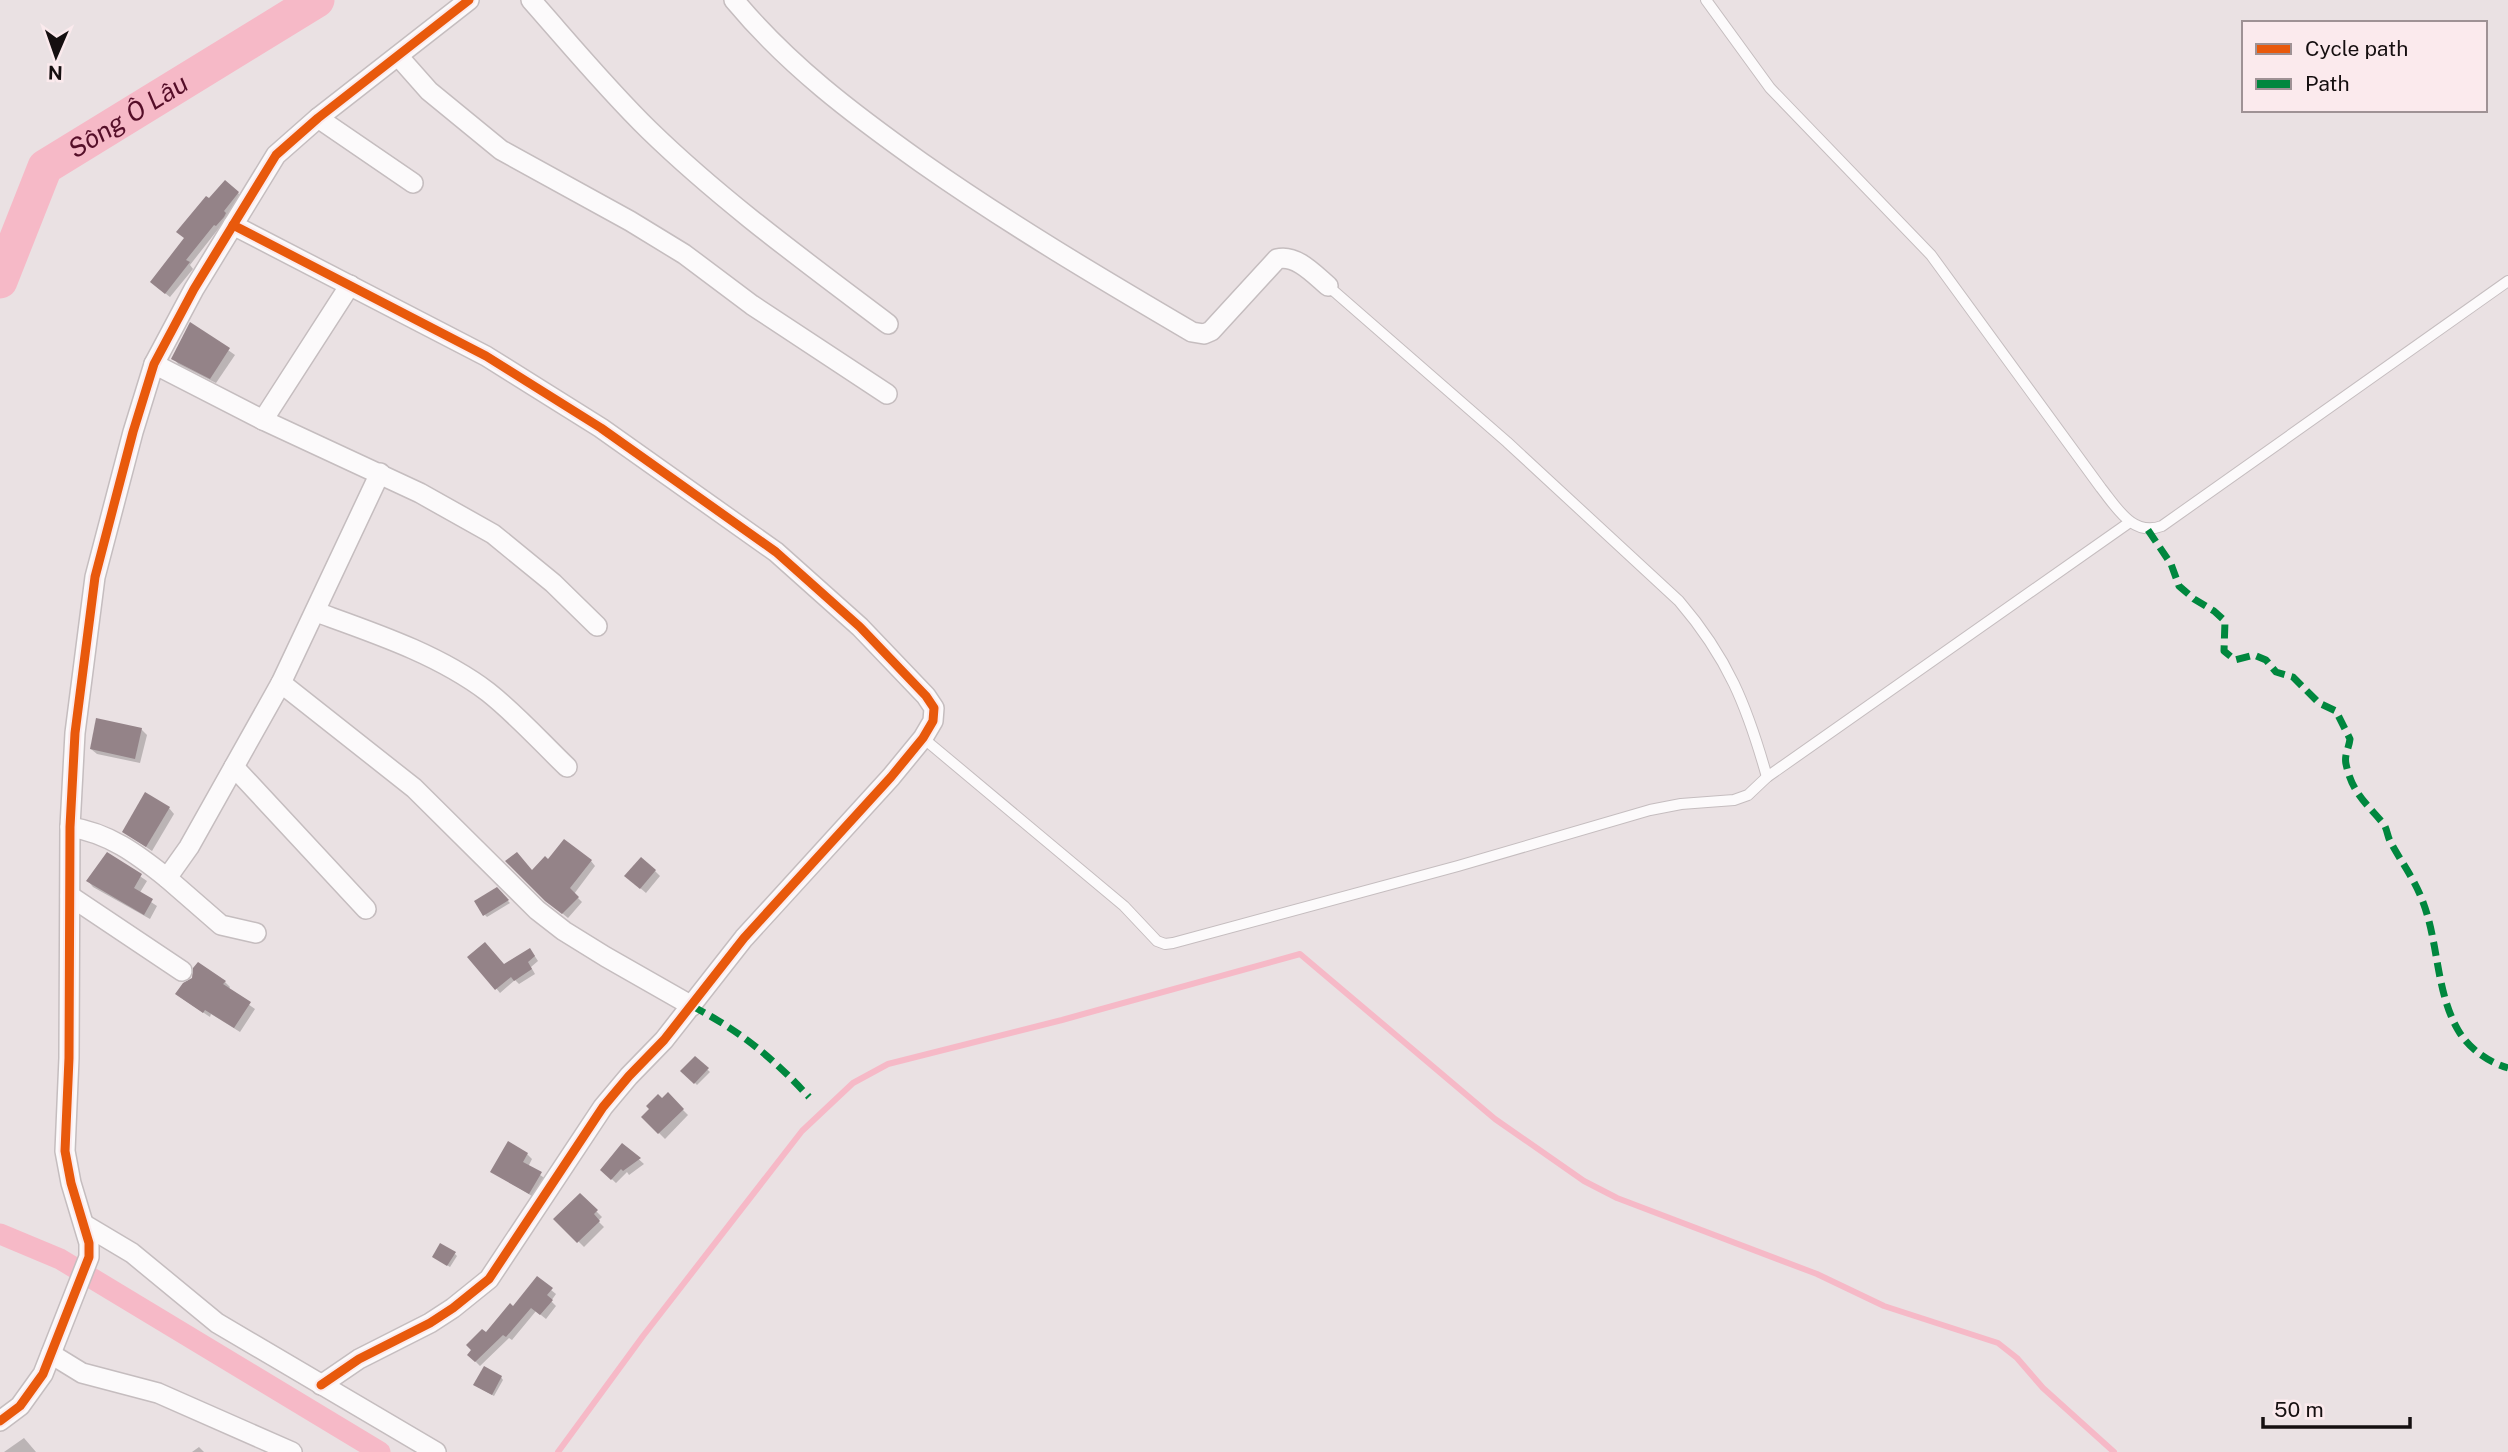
<svg xmlns="http://www.w3.org/2000/svg" width="2508" height="1452" viewBox="0 0 2508 1452" font-family="'Public Sans',sans-serif">
<rect width="100%" height="100%" fill="#eae1e3"/>
<!-- shadow -->
<g fill="#0003">
<path d="M 238,193 L 243,198 L 222,230 L 219,228 L 190,265 L 193,269 L 170,297 L 157,287 L 209,200 Z"/>
<path d="M 191,324 L 235,355 L 216,383 L 178,364 L 173,358 Z"/>
<path d="M 141,729 L 147,735 L 140,763 L 97,754 L 91,749 Z"/>
<path d="M 169,808 L 174,814 L 152,851 L 124,832 Z"/>
<path d="M 107,854 L 147,881 L 139,894 L 157,906 L 150,919 L 93,887 L 88,881 Z"/>
<path d="M 591,861 L 595,866 L 574,894 L 582,902 L 568,918 L 552,905 L 532,872 Z"/>
<path d="M 655,871 L 660,876 L 646,893 L 632,881 Z"/>
<path d="M 497,890 L 510,903 L 487,917 L 485,915 Z"/>
<path d="M 534,955 L 538,961 L 531,967 L 535,974 L 519,984 L 515,980 L 500,993 L 496,988 L 504,966 Z"/>
<path d="M 225,982 L 230,987 L 228,990 L 255,1009 L 240,1032 L 211,1014 L 210,1017 L 183,999 Z"/>
<path d="M 695,1058 L 710,1072 L 697,1085 L 683,1071 Z"/>
<path d="M 668,1095 L 688,1115 L 665,1139 L 643,1117 Z"/>
<path d="M 623,1145 L 644,1164 L 629,1175 L 627,1172 L 616,1183 L 602,1170 Z"/>
<path d="M 527,1154 L 532,1159 L 528,1167 L 546,1179 L 535,1198 L 493,1172 Z"/>
<path d="M 580,1195 L 602,1217 L 598,1221 L 604,1227 L 584,1247 L 556,1219 Z"/>
<path d="M 455,1254 L 457,1256 L 450,1267 L 437,1259 Z"/>
<path d="M 551,1290 L 556,1294 L 551,1301 L 556,1306 L 546,1319 L 536,1311 L 512,1340 L 509,1338 L 480,1366 L 469,1355 L 513,1308 Z"/>
<path d="M 501,1377 L 503,1380 L 494,1396 L 478,1387 Z"/>
<path d="M 24,1438 L 36,1452 L 4,1452 Z"/>
<path d="M 199,1447 L 204,1452 L 192,1452 Z"/>
</g>
<g fill="none" stroke-linecap="round" stroke-linejoin="round">
<!-- stream -->
<path stroke="#f6b9c7" stroke-width="6" d="M 558,1452 L 643,1336 L 802,1131 L 853,1083 L 888,1064 L 1062,1020 L 1300,954 L 1495,1119 L 1584,1181 L 1617,1198 L 1817,1274 L 1884,1306 L 1998,1343 L 2017,1358 L 2043,1388 L 2114,1452"/>
<!-- canal -->
<path stroke="#f6b9c7" stroke-width="21" d="M 0,1234 L 60,1259 L 380,1452"/>
<!-- river -->
<path stroke="#f6b9c7" stroke-width="35" id="s1" d="M 0,281 L 45,167 L 317,0"/>
</g>
<!-- building -->
<g fill="#948388">
<path d="M 225,180 L 239,192 L 224,211 L 226,213 L 224,217 L 216,226 L 214,225 L 186,260 L 190,262 L 165,294 L 150,282 L 184,238 L 176,232 L 206,196 L 209,198 Z"/>
<path d="M 190,322 L 230,348 L 210,379 L 171,359 Z"/>
<path d="M 96,718 L 142,728 L 135,759 L 90,749 Z"/>
<path d="M 145,792 L 170,807 L 146,847 L 122,832 Z"/>
<path d="M 564,839 L 592,860 L 570,888 L 579,897 L 562,914 L 545,901 L 505,861 L 517,852 L 532,870 L 545,856 L 548,859 Z"/>
<path d="M 107,852 L 142,874 L 134,888 L 153,899 L 144,915 L 86,881 Z"/>
<path d="M 641,857 L 656,870 L 640,889 L 624,876 Z"/>
<path d="M 497,887 L 509,900 L 483,916 L 474,901 Z"/>
<path d="M 485,942 L 504,964 L 530,948 L 535,956 L 528,962 L 532,969 L 514,981 L 511,977 L 495,990 L 467,957 Z"/>
<path d="M 198,962 L 226,981 L 223,984 L 251,1002 L 234,1028 L 205,1010 L 203,1013 L 175,994 L 183,983 L 192,978 L 193,968 Z"/>
<path d="M 695,1056 L 709,1068 L 694,1084 L 680,1071 Z"/>
<path d="M 668,1092 L 684,1109 L 658,1134 L 641,1117 L 649,1109 L 646,1106 L 658,1094 L 662,1098 Z"/>
<path d="M 508,1141 L 528,1153 L 523,1162 L 542,1172 L 529,1194 L 490,1172 Z"/>
<path d="M 622,1143 L 641,1158 L 623,1171 L 621,1169 L 611,1180 L 600,1170 Z"/>
<path d="M 580,1193 L 598,1210 L 594,1214 L 600,1221 L 577,1243 L 553,1219 Z"/>
<path d="M 440,1243 L 456,1252 L 447,1266 L 432,1257 Z"/>
<path d="M 537,1276 L 553,1288 L 547,1295 L 553,1300 L 540,1315 L 531,1308 L 506,1337 L 503,1335 L 475,1362 L 467,1355 L 471,1350 L 466,1345 L 482,1329 L 486,1332 L 510,1303 L 513,1306 Z"/>
<path d="M 484,1366 L 502,1376 L 492,1395 L 473,1385 Z"/>
</g>
<g fill="none" stroke-linecap="round" stroke-linejoin="round">
<defs>
<g id="lane">
<path d="M 1706,0 L 1770,88 L 1931,255 L 2101,488 C 2117,508 2133,537 2162,526 L 2508,281"/>
<path d="M 1328,286 L 1507,442 L 1679,601 C 1728,658 1747,706 1767,777"/>
<path d="M 923,738 L 1124,906 L 1157,941 L 1165,944 L 1173,943 L 1458,866 L 1650,810 L 1681,804 L 1734,800 L 1748,795 L 1767,777 L 2130,522"/>
</g>
<g id="street">
<path d="M 531,0 C 569,43 607,89 649,130 C 722,201 806,262 888,324"/>
<path d="M 734,0 C 788,65 853,114 922,163 C 1009,224 1100,278 1192,332 L 1204,334 L 1211,331 L 1277,259 C 1296,254 1314,274 1328,286"/>
<path d="M 398,56 L 429,91 L 501,150 L 630,221 L 684,254 L 752,305 L 887,394"/>
<path d="M 318,118 L 413,183"/>
<path d="M 233,225 L 486,356 L 601,428 L 776,552 L 860,627 L 926,696 L 934,708 L 933,721 L 923,738 L 891,777 L 744,938 L 664,1040 L 629,1076 L 603,1107 L 489,1279 L 453,1308 L 430,1323 L 359,1359 L 321,1385"/>
<path d="M 154,364 L 263,420 L 420,493 L 493,534 L 553,583 L 597,626"/>
<path d="M 263,420 L 350,285"/>
<path d="M 316,612 C 374,633 438,654 488,692 C 516,714 541,742 567,767"/>
<path d="M 281,683 L 414,788 L 537,910 L 564,931 L 606,957 L 692,1006"/>
<path d="M 234,767 L 366,909"/>
<path d="M 70,827 C 109,833 137,854 167,878 L 189,847 L 281,683 L 380,473"/>
<path d="M 167,878 L 221,925 L 256,933"/>
<path d="M 70,896 L 182,971"/>
<path d="M 85,1225 L 132,1253 L 217,1323 L 436,1452"/>
<path d="M 51,1354 L 82,1373 L 158,1393 L 292,1452"/>
<path d="M 0,1421 L 20,1406 L 43,1374 L 89,1257 L 89,1243 L 71,1183 L 65,1151 L 69,1058 L 70,827 L 75,733 L 95,577 L 133,432 L 154,364 L 194,289 L 276,155 L 318,118 L 469,0"/>
</g>
</defs>
<!-- lane casing -->
<use href="#lane" stroke="#c5bdbf" stroke-width="12"/>
<!-- street casing -->
<use href="#street" stroke="#c5bdbf" stroke-width="22"/>
<!-- lane -->
<use href="#lane" stroke="#fcfafb" stroke-width="10"/>
<!-- street -->
<use href="#street" stroke="#fcfafb" stroke-width="19"/>
<!-- quiet -->
<g stroke="#00873e" stroke-width="7" stroke-dasharray="14 7" stroke-linecap="butt">
<path d="M 2148,530 L 2171,564 L 2179,586 L 2194,599 L 2214,611 L 2225,621 L 2224,651 L 2235,660 L 2254,655 L 2266,660 L 2276,672 L 2293,677 L 2319,703 L 2336,711 L 2350,739 C 2349,748 2344,755 2346,764 C 2352,792 2365,802 2382,822 C 2387,827 2387,835 2390,841 C 2400,860 2413,877 2421,897 C 2439,940 2435,990 2458,1030 C 2469,1049 2488,1062 2508,1068"/>
<path d="M 692,1006 C 740,1031 772,1057 809,1097"/>
</g>
<defs>
<g id="cycleway">
<path d="M 233,225 L 486,356 L 601,428 L 776,552 L 860,627 L 926,696 L 934,708 L 933,721 L 923,738 L 891,777 L 744,938 L 664,1040 L 629,1076 L 603,1107 L 489,1279 L 453,1308 L 430,1323 L 359,1359 L 321,1385"/>
<path d="M 0,1421 L 20,1406 L 43,1374 L 89,1257 L 89,1243 L 71,1183 L 65,1151 L 69,1058 L 70,827 L 75,733 L 95,577 L 133,432 L 154,364 L 194,289 L 276,155 L 318,118 L 469,0"/>
</g>
</defs>
<!-- cycleway casing -->
<use href="#cycleway" stroke="#fbeaed" stroke-width="13"/>
<!-- cycleway -->
<use href="#cycleway" stroke="#e8590c" stroke-width="9"/>
</g>
<g text-anchor="middle" stroke-width="7" stroke-linejoin="round" paint-order="stroke">
<!-- water labels -->
<g font-size="26" font-style="italic" fill="#550e28" stroke="#fbeaed">
<text dy="9" stroke="none"><textPath href="#s1" startOffset="220">Sông Ô Lâu</textPath></text>
</g>
</g>
<!-- legend -->
<rect x="2242" y="21" width="245" height="91" fill="#fbeaed" stroke="#9f9295" stroke-width="2"/>
<rect x="2256" y="44" width="35" height="10" fill="#e8590c" stroke="#9f9295" stroke-width="2"/>
<text x="2305" y="56" font-size="21" fill="#150f10">Cycle path</text>
<rect x="2256" y="79" width="35" height="10" fill="#00873e" stroke="#9f9295" stroke-width="2"/>
<text x="2305" y="91" font-size="21" fill="#150f10">Path</text>
<!-- north arrow -->
<g transform="translate(56 56) rotate(182)" stroke="#fbeaed" stroke-width="5" paint-order="stroke">
<path d="M0-5L12 26L0 18L-12 26Z" fill="#150f10"/>
<text y="-10" font-size="19" font-weight="bold" text-anchor="middle" fill="#150f10">N</text>
</g>
<!-- scale -->
<path d="M2263 1417v10h147v-10" fill="none" stroke="#150f10" stroke-width="3.5"/>
<text x="2274" y="1417" font-size="21" fill="#150f10" stroke="#fbeaed" stroke-width="5" paint-order="stroke">50 m</text>
</svg>
